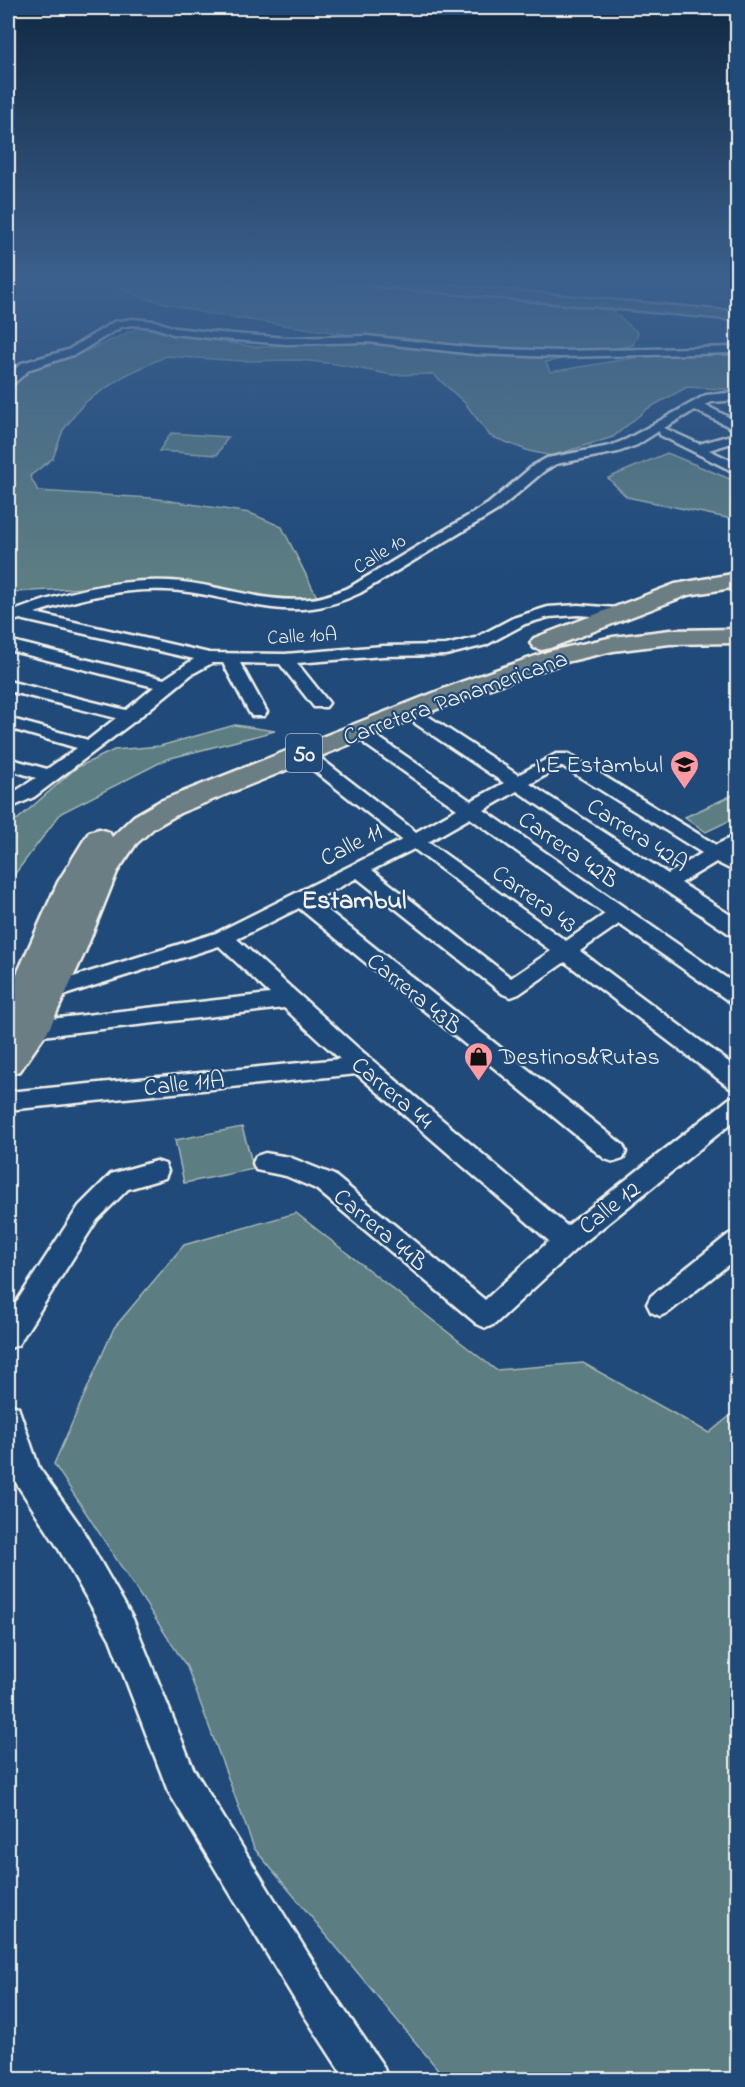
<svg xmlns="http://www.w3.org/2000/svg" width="745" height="2087" viewBox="0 0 745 2087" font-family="'Indie Flower',sans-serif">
<rect width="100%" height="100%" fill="#1f4a7a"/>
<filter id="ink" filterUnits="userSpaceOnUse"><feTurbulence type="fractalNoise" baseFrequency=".0167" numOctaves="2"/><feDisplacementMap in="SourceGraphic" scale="12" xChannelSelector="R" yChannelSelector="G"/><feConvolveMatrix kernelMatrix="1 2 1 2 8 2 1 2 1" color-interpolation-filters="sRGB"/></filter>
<g filter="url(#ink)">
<!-- green -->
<g fill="#5c7d81" stroke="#a8b7b4" stroke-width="1.5">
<path d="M 109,282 L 317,282 L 608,307 L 638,333 L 633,345 L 546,362 L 550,372 L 663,353 L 712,353 L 737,355 L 737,390 L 687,387 L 647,409 L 613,437 L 552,456 L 529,451 L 490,436 L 465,403 L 433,374 L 392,375 L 336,364 L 299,360 L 243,361 L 166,356 L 124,376 L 84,403 L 63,430 L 53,458 L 30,476 L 38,491 L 151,498 L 250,513 L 282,527 L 318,599 L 282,603 L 138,585 L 15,592 L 8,584 L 8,369 L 26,360 L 87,351 L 140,327 L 165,333 L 256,347 L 408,340 L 372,338 L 209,314 L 140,297 Z"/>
<path d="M 171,433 L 227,437 L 228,437 L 217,455 L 159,451 Z"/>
<path d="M 667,453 L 737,482 L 737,520 L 627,497 L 608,478 Z"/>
<path d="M 235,725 L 275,731 L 167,759 L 61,813 L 8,883 L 8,821 L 18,819 L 76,768 L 114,750 L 160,746 Z"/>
<path d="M 735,794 L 737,796 L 737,817 L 706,832 L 685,817 Z"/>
<path d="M 242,1127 L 254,1169 L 184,1183 L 175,1140 Z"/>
<path d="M 296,1213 L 496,1370 L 583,1363 L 709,1433 L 737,1410 L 737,2079 L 446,2079 L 254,1848 L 187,1667 L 54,1464 L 114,1328 L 184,1245 Z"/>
</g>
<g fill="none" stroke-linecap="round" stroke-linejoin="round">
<defs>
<g id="minor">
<path d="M 132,319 L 155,321 L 175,328 L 220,333 L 288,338 L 367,336 L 475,348 L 560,351 L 738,347 L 738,353 L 560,357 L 475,354 L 367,342 L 288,344 L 220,339 L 173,334 L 153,327 L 132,325 L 121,327 L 76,354 L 30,369 L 12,385 L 8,385 L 8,376 L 22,363 L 68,350 L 114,322 Z"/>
<path d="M 738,392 L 738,400 L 712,402 L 705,405 L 738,422 L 738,431 L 695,410 L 664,428 L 699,444 L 738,433 L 738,441 L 709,450 L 738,464 L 738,474 L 660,435 L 659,431 L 637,445 L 618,452 L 556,464 L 544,471 L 498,510 L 360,593 C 345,600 329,606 312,608 C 263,615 215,591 166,590 C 121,588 78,599 35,613 L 209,653 L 285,654 L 383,646 L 446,645 L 475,638 L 513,618 L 548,607 L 578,605 L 617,608 L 625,613 L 617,618 L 578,615 L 549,617 L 525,624 L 486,645 L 446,655 L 383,656 L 297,663 L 329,703 L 326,707 L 314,707 L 280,664 L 240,663 L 267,712 L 264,716 L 252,716 L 249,712 L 223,663 L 212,663 L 192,674 L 136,720 L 34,797 L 8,809 L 8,796 L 36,778 L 8,769 L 8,758 L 47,769 L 77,748 L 8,728 L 8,718 L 88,740 L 116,718 L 8,691 L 8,681 L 126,710 L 154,687 L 8,650 L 8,640 L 164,679 L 194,659 L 20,619 L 8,623 L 8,613 C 58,594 114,578 169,581 C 216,583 263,604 310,599 C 324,598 337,592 350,587 L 488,504 L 534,465 L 547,458 L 610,446 L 627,439 L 706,395 Z"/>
<path d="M 422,715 L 428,716 L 518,775 L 556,754 L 568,754 L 716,845 L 738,834 L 738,849 L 730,853 L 738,858 L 738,873 L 716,862 L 681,883 L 738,920 L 738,937 L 731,935 L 517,791 L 484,810 L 738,986 L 738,1005 L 730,1002 L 619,924 L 580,951 L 738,1069 L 738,1091 L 730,1088 L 565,962 L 519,994 L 511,997 L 503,994 L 357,878 L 315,900 L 623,1145 L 626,1152 L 623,1159 L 614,1162 L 605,1159 L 299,908 L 237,939 L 358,1048 L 567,1226 L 730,1098 L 738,1095 L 738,1118 L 576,1249 L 495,1324 L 486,1328 L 477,1324 L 316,1189 L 286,1176 L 256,1170 L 253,1163 L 256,1156 L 265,1153 L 289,1157 L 334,1175 L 485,1300 L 549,1241 L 357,1074 L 8,1110 L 8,1092 L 340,1059 L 284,1008 L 33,1037 L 25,1035 L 22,1029 L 25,1023 L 33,1021 L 270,994 L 219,946 L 52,999 L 44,996 L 41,991 L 44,986 L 216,933 L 402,840 L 298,758 L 295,754 L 298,750 L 310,750 L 416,832 L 457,809 L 366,745 L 363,741 L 366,737 L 378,737 L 471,801 L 504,783 L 416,724 L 413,720 L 416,716 ZM 562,766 L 702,853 L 668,874 L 530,784 ZM 470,818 L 605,914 L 566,941 L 428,842 ZM 414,849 L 551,951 L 511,978 L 372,870 Z"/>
<path d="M 156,1161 L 165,1164 L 168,1171 L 165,1178 L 128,1189 L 97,1220 L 18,1345 L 8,1349 L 8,1315 L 79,1206 L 111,1174 Z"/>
<path d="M 738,1231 L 738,1257 L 669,1312 L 660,1316 L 651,1312 L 647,1304 L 651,1296 L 729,1234 Z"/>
<path d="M 8,1403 L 18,1407 L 39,1468 L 79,1524 L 133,1619 L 193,1768 L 330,1989 L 383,2066 L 388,2080 L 346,2080 L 304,2015 L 168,1791 L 110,1639 L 57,1546 L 11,1475 L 8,1462 Z"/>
</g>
<path id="major" d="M 368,282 L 415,282 L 738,312 L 738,320 L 375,286 Z"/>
<g id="highway">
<path d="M 738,573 L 738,587 L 688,595 L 550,648 L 542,650 L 534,648 L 530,643 L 534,638 L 675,584 Z"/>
<path d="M 738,629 L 738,643 L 670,644 L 613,651 L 566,662 L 479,692 L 180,813 L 154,828 L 136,844 L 117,872 L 85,952 L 49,1029 L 20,1071 L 8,1074 L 8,1039 L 13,1031 L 8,1033 L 8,994 L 58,882 L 89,832 L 99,829 L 109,832 L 112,837 L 134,816 L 160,801 L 461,682 L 550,651 L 613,637 L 670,630 Z"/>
</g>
</defs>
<!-- minor casing -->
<use href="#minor" stroke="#f4f1e8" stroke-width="5"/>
<!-- major casing -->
<use href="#major" stroke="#f4f1e8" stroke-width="5"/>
<!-- highway casing -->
<use href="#highway" stroke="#f4f1e8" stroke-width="5"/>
<!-- minor -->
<use href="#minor" fill="#1f4a7a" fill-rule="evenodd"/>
<!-- major -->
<use href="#major" fill="#6b7e84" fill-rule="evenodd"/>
<!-- highway -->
<use href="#highway" fill="#6b7e84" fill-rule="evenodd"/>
</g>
</g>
<!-- sky -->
<linearGradient id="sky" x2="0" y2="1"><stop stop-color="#112943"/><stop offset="0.49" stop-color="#3c608d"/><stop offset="1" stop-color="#3c608d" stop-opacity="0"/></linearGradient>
<rect width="745" height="574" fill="url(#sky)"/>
<!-- icons -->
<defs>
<symbol id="school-pin" viewBox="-11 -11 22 30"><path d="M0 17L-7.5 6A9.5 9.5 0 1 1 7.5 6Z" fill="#ff9aa2" stroke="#1f4a7a"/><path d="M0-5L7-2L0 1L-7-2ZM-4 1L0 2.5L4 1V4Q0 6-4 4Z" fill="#111"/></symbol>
<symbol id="shop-pin" viewBox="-11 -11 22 30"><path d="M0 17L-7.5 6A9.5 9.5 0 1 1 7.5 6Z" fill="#ff9aa2" stroke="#1f4a7a"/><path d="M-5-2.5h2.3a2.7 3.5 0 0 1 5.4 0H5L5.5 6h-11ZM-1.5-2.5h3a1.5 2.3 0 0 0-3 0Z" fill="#111"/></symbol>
</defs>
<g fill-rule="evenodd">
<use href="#school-pin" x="668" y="748" width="33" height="45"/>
<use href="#shop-pin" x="462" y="1040" width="33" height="45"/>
</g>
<g text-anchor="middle" stroke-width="4.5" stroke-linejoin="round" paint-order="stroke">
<!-- far-street labels -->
<g font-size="20" fill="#f4f1e8" stroke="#1f4a7a">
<text transform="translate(379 553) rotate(-32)" y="7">Calle 10</text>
<text transform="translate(302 635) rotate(-3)" y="7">Calle 10A</text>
</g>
<!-- shield labels -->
<rect fill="#1f4a7a" stroke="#b4bfc7" stroke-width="1.5" x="286" y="734" width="36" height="38" rx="4.5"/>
<g font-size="22" font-weight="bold" fill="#f4f1e8">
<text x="304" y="761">50</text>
</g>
<!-- street labels -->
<g font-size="24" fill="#f4f1e8" stroke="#1f4a7a">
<text transform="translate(455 697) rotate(-20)" y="8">Carretera Panamericana</text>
<text transform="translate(638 834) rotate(33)" y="8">Carrera 42A</text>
<text transform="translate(351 844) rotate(-27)" y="8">Calle 11</text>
<text transform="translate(569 849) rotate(35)" y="8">Carrera 42B</text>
<text transform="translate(535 898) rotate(36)" y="8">Carrera 43</text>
<text transform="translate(415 993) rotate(39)" y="8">Carrera 43B</text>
<text transform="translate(184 1083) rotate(-6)" y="8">Calle 11A</text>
<text transform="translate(393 1092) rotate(40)" y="8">Carrera 44</text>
<text transform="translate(609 1207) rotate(-38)" y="8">Calle 12</text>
<text transform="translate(381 1229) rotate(40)" y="8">Carrera 44B</text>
</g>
<!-- poi labels -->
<g font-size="24" fill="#f4f1e8" stroke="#1f4a7a" text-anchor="end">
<text x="663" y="772">I.E Estambul</text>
<text x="499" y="1064" text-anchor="start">Destinos&amp;Rutas</text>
</g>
<!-- neighbourhood labels -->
<g font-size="26" font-weight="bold" fill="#f4f1e8" stroke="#1f4a7a">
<text x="354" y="908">Estambul</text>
</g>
</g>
<!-- margin -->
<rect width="745" height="2087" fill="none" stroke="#1f4a7a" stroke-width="30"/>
<rect x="15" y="15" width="715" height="2057" fill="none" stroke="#f4f1e8" stroke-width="2" filter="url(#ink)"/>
</svg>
